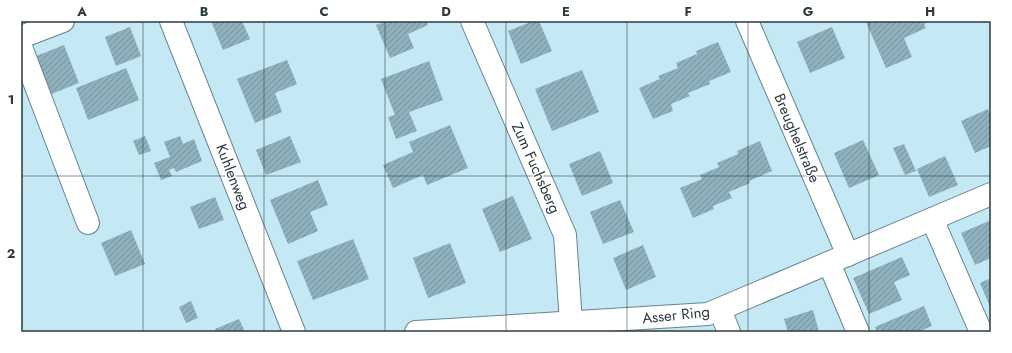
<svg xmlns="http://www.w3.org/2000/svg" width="1012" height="353" viewBox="0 0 1012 353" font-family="Jost,sans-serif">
<defs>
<pattern id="building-hatch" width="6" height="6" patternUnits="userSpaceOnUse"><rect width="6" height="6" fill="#8fb1bd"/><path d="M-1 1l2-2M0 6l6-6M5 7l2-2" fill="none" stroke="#75919b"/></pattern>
</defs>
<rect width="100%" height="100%" fill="#c4e8f4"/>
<!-- building -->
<g fill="url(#building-hatch)">
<path d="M 211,21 L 242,21 L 250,39 L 223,50 Z"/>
<path d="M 385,21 L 426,21 L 428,25 L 408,34 L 414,48 L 390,58 L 376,25 Z"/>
<path d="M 533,21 L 539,21 L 552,51 L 521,64 L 508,31 Z"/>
<path d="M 869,21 L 929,21 L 924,24 L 926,28 L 904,38 L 912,57 L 886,68 L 866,22 Z"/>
<path d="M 130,27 L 141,56 L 116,66 L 105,37 Z"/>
<path d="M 832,27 L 845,58 L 810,73 L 797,42 Z"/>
<path d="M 718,42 L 731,72 L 709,81 L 710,84 L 688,93 L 690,96 L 671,104 L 673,111 L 653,119 L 639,88 L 660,79 L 658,76 L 678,68 L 676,63 L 697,54 L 696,51 Z"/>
<path d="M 64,45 L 79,83 L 49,95 L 34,57 Z"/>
<path d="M 287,60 L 297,84 L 275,93 L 282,112 L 255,123 L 237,79 Z"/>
<path d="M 429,61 L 443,100 L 409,112 L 417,131 L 396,139 L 388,117 L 395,115 L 381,79 Z"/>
<path d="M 126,68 L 139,100 L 88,120 L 76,88 Z"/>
<path d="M 582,70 L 599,112 L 552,131 L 535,89 Z"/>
<path d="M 988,109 L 991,116 L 991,146 L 975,153 L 961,121 Z"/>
<path d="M 450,125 L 468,168 L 427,185 L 423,175 L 393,188 L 383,165 L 413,152 L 409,142 Z"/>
<path d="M 145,136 L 151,151 L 139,155 L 133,141 Z"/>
<path d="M 180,136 L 183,144 L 194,139 L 202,161 L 176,172 L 174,168 L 169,170 L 172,176 L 161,180 L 154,163 L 170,157 L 164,142 Z"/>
<path d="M 290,136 L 301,162 L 266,175 L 256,150 Z"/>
<path d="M 863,140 L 879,175 L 849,188 L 834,153 Z"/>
<path d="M 760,141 L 772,171 L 749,181 L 750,183 L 729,192 L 732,198 L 713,206 L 714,209 L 693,218 L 680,188 L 702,179 L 700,175 L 719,167 L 717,163 L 738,154 L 737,151 Z"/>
<path d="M 904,144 L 916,171 L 905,175 L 893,148 Z"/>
<path d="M 600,151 L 613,183 L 582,196 L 569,164 Z"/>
<path d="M 945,156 L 958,185 L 929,197 L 917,169 Z"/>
<path d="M 318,180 L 328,205 L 310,212 L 318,231 L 288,244 L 270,200 Z"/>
<path d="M 513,196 L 532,239 L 500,252 L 482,209 Z"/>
<path d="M 215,197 L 224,220 L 199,229 L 190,207 Z"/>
<path d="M 620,200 L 634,232 L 603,244 L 590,212 Z"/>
<path d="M 991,220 L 991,258 L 975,265 L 961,233 Z"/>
<path d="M 131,230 L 145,264 L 115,276 L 101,243 Z"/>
<path d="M 353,239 L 369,279 L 313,300 L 297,261 Z"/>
<path d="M 450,243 L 466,283 L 428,298 L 413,258 Z"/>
<path d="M 643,245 L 656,277 L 626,290 L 613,258 Z"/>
<path d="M 902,257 L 910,275 L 894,282 L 902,300 L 869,314 L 853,278 Z"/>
<path d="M 991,278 L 991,309 L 980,283 Z"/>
<path d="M 191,301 L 198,318 L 186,323 L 179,307 Z"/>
<path d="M 924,306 L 932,326 L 918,332 L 877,332 L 875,327 Z"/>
<path d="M 813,310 L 819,332 L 788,332 L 784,319 Z"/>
<path d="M 239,319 L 245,332 L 216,332 L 215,329 Z"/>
</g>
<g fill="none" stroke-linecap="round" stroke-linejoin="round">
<defs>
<g id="minor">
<path d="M 171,21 L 294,332"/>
<path d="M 472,21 L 565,235 L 571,323"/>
<path d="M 747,21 L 848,255"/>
<path d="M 21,37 L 63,21"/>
<path d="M 21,47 L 88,223"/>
<path d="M 932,219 L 981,332"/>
<path d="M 829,263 L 858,332"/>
<path d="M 720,310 L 729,332"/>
<path d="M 416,332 L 708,314 L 991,194"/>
</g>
</defs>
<!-- minor casing -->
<use href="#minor" stroke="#648590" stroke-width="24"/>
<!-- minor -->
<use href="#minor" stroke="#fff" stroke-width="22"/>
</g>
<!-- grid -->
<path fill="none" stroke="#2d3b40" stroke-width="1" stroke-opacity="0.55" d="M 143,21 L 143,332M 264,21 L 264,332M 385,21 L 385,332M 506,21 L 506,332M 627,21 L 627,332M 748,21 L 748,332M 869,21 L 869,332M 21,176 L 991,176"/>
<g text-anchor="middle" stroke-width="3" stroke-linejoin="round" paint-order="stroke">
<!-- street labels -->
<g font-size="15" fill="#2d3b40" stroke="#fff">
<text transform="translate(797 138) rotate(67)" y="5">Breughelstraße</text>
<text transform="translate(536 168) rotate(66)" y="5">Zum Fuchsberg</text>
<text transform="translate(233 177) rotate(69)" y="5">Kuhlenweg</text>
<text transform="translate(676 315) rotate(-6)" y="5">Asser Ring</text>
</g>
</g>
<!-- border -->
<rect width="1012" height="353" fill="none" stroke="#ffffff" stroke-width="44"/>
<rect x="22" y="22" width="968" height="309" fill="none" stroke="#2d3b40" stroke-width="1.5"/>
<g font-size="13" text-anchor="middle" font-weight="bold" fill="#2d3b40">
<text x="82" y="16">A</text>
<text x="204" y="16">B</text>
<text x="324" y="16">C</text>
<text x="446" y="16">D</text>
<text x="566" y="16">E</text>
<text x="688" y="16">F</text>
<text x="808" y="16">G</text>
<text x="930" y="16">H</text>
<text x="11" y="104">1</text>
<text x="11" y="258">2</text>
</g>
</svg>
